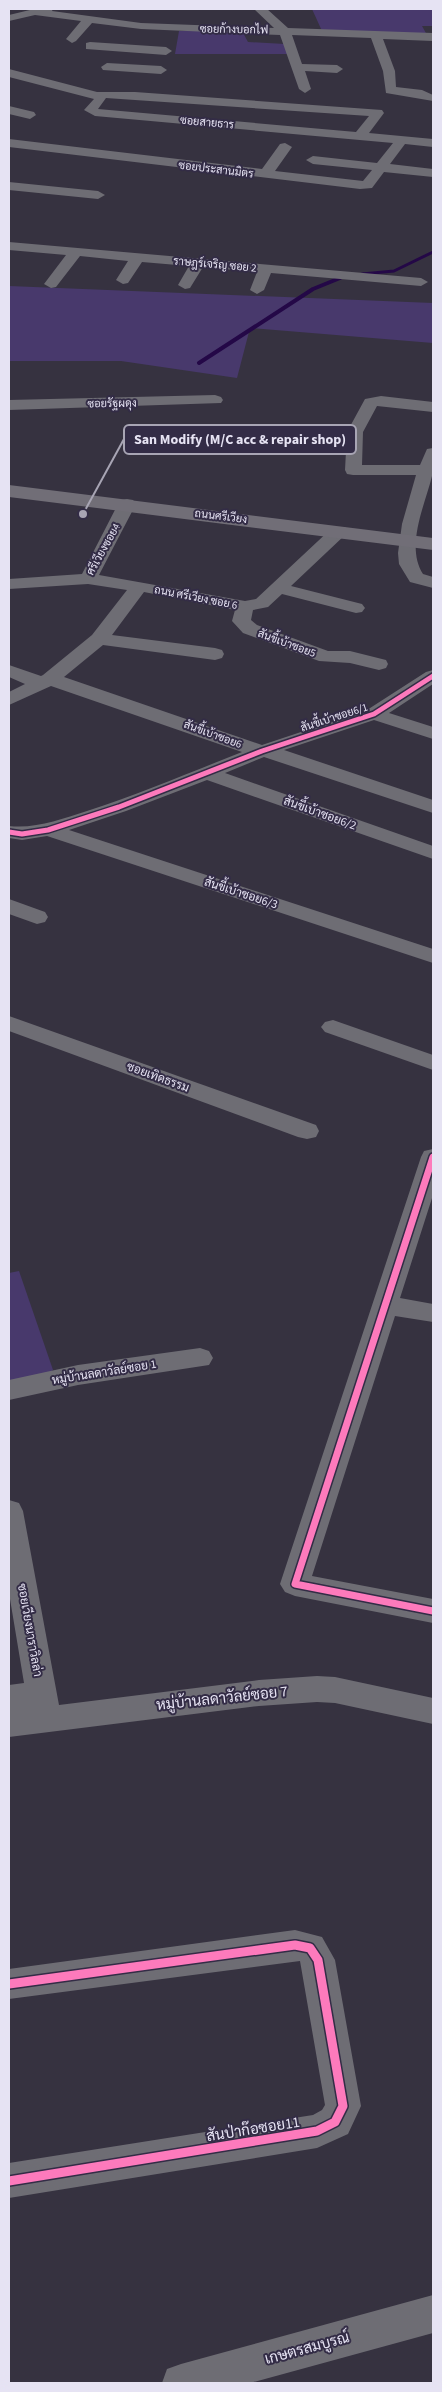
<svg xmlns="http://www.w3.org/2000/svg" width="442" height="2392" viewBox="0 0 442 2392" font-family="'Source Sans 3',Sarabun,sans-serif">
<rect width="100%" height="100%" fill="#363240"/>
<!-- green -->
<g fill="#48396c">
<path d="M 312,9 L 433,9 L 433,26 L 422,26 L 427,35 L 322,31 Z"/>
<path d="M 179,31 L 242,31 L 248,42 L 285,44 L 288,54 L 175,54 Z"/>
<path d="M 9,286 L 433,303 L 433,343 L 250,328 L 237,378 L 121,361 L 9,361 Z"/>
<path d="M 19,1271 L 53,1370 L 44,1376 L 9,1382 L 9,1273 Z"/>
</g>
<g fill="none" stroke-linecap="round" stroke-linejoin="round">
<!-- stream-far1 -->
<path stroke="#240847" stroke-width="3" d="M 362,274 L 394,271 L 433,252"/>
<!-- stream -->
<path stroke="#240847" stroke-width="4" d="M 199,363 L 313,289 L 340,278"/>
<!-- minor -->
<g fill="#6e6d74" fill-rule="evenodd">
<path d="M 34,9 L 53,9 L 52,11 L 141,23 L 274,28 L 254,9 L 267,9 L 288,28 L 433,33 L 433,41 L 383,39 L 395,71 L 396,87 L 422,90 L 433,95 L 433,101 L 386,93 L 383,71 L 371,38 L 292,35 L 302,64 L 337,65 L 343,69 L 337,73 L 305,71 L 311,89 L 305,93 L 299,89 L 280,35 L 141,29 L 92,23 L 76,41 L 72,43 L 66,39 L 81,21 L 35,15 L 9,21 L 9,15 Z"/>
<path d="M 90,42 L 166,47 L 172,51 L 166,55 L 86,49 L 86,43 Z"/>
<path d="M 107,63 L 161,66 L 167,70 L 161,74 L 103,70 L 101,67 Z"/>
<path d="M 9,69 L 97,92 L 135,92 L 382,110 L 384,113 L 369,133 L 433,139 L 433,147 L 405,144 L 390,164 L 433,169 L 433,177 L 384,172 L 372,188 L 360,189 L 9,147 L 9,139 L 262,169 L 280,144 L 285,143 L 292,147 L 275,171 L 363,181 L 372,170 L 313,164 L 306,160 L 313,156 L 377,163 L 393,143 L 95,116 L 84,110 L 94,99 L 9,77 ZM 106,98 L 135,100 L 369,116 L 356,132 L 98,109 Z"/>
<path d="M 9,106 L 34,112 L 36,115 L 30,119 L 9,114 Z"/>
<path d="M 9,182 L 98,191 L 105,195 L 98,199 L 9,190 Z"/>
<path d="M 9,242 L 421,278 L 428,282 L 421,286 L 271,273 L 264,290 L 257,294 L 250,290 L 257,272 L 203,267 L 190,288 L 185,289 L 178,285 L 189,266 L 142,262 L 128,283 L 123,284 L 116,280 L 128,261 L 80,256 L 56,287 L 51,288 L 44,284 L 66,255 L 9,250 Z"/>
<path d="M 215,395 L 221,397 L 223,400 L 221,403 L 9,410 L 9,400 Z"/>
<path d="M 381,396 L 433,402 L 433,412 L 377,406 L 363,432 L 362,465 L 420,465 L 427,449 L 433,448 C 433,457 435,467 432,476 C 425,505 405,546 423,574 L 433,577 L 433,588 L 410,582 L 399,564 L 398,553 L 402,524 L 416,475 L 353,475 L 347,474 L 345,470 L 347,432 L 365,399 Z"/>
<path d="M 127,499 L 133,500 L 136,504 L 99,575 L 245,601 L 256,599 L 333,527 L 345,527 L 348,531 L 345,535 L 291,586 L 362,604 L 365,608 L 362,612 L 356,613 L 282,594 L 268,607 L 253,610 L 251,620 L 257,625 L 328,651 L 350,651 L 386,660 L 388,664 L 386,668 L 379,670 L 350,663 L 319,661 L 243,633 L 232,621 L 235,610 L 144,592 L 112,635 L 215,648 L 222,650 L 224,654 L 222,658 L 215,660 L 103,645 L 64,677 L 262,745 L 367,710 L 426,672 L 433,670 L 433,684 L 389,713 L 433,727 L 433,739 L 374,720 L 284,750 L 433,800 L 433,813 L 264,757 L 225,773 L 433,846 L 433,859 L 207,780 L 126,811 L 69,830 L 433,949 L 433,963 L 47,836 L 22,840 L 9,838 L 9,826 C 36,829 61,819 87,811 C 140,794 191,772 242,752 L 51,686 L 9,705 L 9,692 L 25,684 L 9,677 L 9,665 L 41,676 L 43,675 L 92,635 L 127,590 L 88,584 L 9,589 L 9,579 L 82,574 L 118,504 L 121,500 Z"/>
<path d="M 9,899 L 45,912 L 48,917 L 45,922 L 37,924 L 9,914 Z"/>
<path d="M 9,1016 L 316,1125 L 319,1131 L 316,1137 L 307,1139 L 298,1137 L 9,1031 Z"/>
<path d="M 333,1020 L 433,1055 L 433,1070 L 325,1032 L 321,1027 L 325,1022 Z"/>
<path d="M 433,1149 L 433,1195 L 400,1298 L 433,1304 L 433,1322 L 395,1316 L 312,1576 L 433,1599 L 433,1623 L 295,1596 L 285,1592 L 280,1584 L 421,1157 L 424,1151 Z"/>
<path d="M 200,1348 L 209,1351 L 213,1358 L 209,1365 L 78,1385 L 9,1400 L 9,1380 L 78,1365 Z"/>
<path d="M 9,1500 L 19,1503 L 23,1511 L 59,1705 L 259,1680 L 317,1676 L 335,1677 L 433,1698 L 433,1724 L 335,1703 L 317,1702 L 259,1706 L 9,1737 L 9,1711 L 29,1709 L 9,1711 L 9,1685 L 24,1683 L 9,1593 Z"/>
<path d="M 295,1930 L 322,1937 L 335,1960 L 361,2106 L 348,2134 L 317,2148 L 9,2198 L 9,2163 L 313,2115 L 322,2110 L 325,2105 L 300,1961 L 9,1999 L 9,1969 Z"/>
<path d="M 433,2295 L 433,2333 L 250,2383 L 162,2383 L 167,2369 L 181,2364 Z"/>
</g>
<!-- major -->
<path fill="#716e77" fill-rule="evenodd" d="M 9,485 L 433,538 L 433,550 L 9,497 Z"/>
<defs>
<path id="cycleway-far2" d="M 9,832 L 22,834 L 48,830 L 119,807 L 262,751 L 374,714 L 433,676"/>
<path id="cycleway-far1" d="M 433,1157 L 295,1584 L 433,1611"/>
<path id="cycleway" d="M 9,1984 L 295,1945 L 310,1948 L 318,1960 L 343,2106 L 335,2122 L 317,2131 L 9,2181"/>
</defs>
<!-- cycleway-far2 casing -->
<use href="#cycleway-far2" stroke="#332c46" stroke-width="8"/>
<!-- cycleway-far1 casing -->
<use href="#cycleway-far1" stroke="#332c46" stroke-width="10"/>
<!-- cycleway casing -->
<use href="#cycleway" stroke="#332c46" stroke-width="12"/>
<!-- cycleway-far2 -->
<use href="#cycleway-far2" stroke="#fd7abc" stroke-width="5"/>
<!-- cycleway-far1 -->
<use href="#cycleway-far1" stroke="#fd7abc" stroke-width="7"/>
<!-- cycleway -->
<use href="#cycleway" stroke="#fd7abc" stroke-width="9"/>
</g>
<g text-anchor="middle" stroke-width="4" stroke-linejoin="round" paint-order="stroke">
<!-- far-street labels -->
<g font-size="11" fill="#e6e3f3" stroke="#332c46">
<text transform="translate(234 29) rotate(1)" y="4">ซอยก้างบอกไฟ</text>
<text transform="translate(207 122) rotate(5)" y="4">ซอยสายธาร</text>
<text transform="translate(216 169) rotate(7)" y="4">ซอยประสานมิตร</text>
<text transform="translate(215 264) rotate(5)" y="4">ราษฎร์เจริญ ซอย 2</text>
<text transform="translate(112 403) rotate(-1)" y="4">ซอยรัฐผดุง</text>
<text transform="translate(221 516) rotate(7)" y="4">ถนนศรีเวียง</text>
<text transform="translate(103 549) rotate(-61)" y="4">ศรีเวียงซอย4</text>
<text transform="translate(196 597) rotate(11)" y="4">ถนน ศรีเวียง ซอย 6</text>
<text transform="translate(287 643) rotate(20)" y="4">สันขี้เบ้าซอย5</text>
<text transform="translate(334 717) rotate(-18)" y="4">สันขี้เบ้าซอย6/1</text>
<text transform="translate(213 734) rotate(20)" y="4">สันขี้เบ้าซอย6</text>
</g>
<!-- street labels -->
<g font-size="12" fill="#e6e3f3" stroke="#332c46">
<text transform="translate(320 813) rotate(20)" y="4">สันขี้เบ้าซอย6/2</text>
<text transform="translate(241 893) rotate(18)" y="4">สันขี้เบ้าซอย6/3</text>
<text transform="translate(158 1077) rotate(20)" y="4">ซอยเทิดธรรม</text>
<text transform="translate(104 1372) rotate(-9)" y="4">หมู่บ้านลดาวัลย์ซอย 1</text>
<text transform="translate(30 1630) rotate(80)" y="4">ซอยเวียงนาราวิลล่า</text>
</g>
<!-- near-street labels -->
<g font-size="15" fill="#e6e3f3" stroke="#332c46">
<text transform="translate(222 1698) rotate(-6)" y="5">หมู่บ้านลดาวัลย์ซอย 7</text>
<text transform="translate(253 2129) rotate(-9)" y="5">สันป่าก๊อซอย11</text>
<text transform="translate(307 2348) rotate(-15)" y="5">เกษตรสมบูรณ์</text>
</g>
</g>
<!-- callouts -->
<path fill="none" stroke="#a8a5b4" stroke-width="2" d="M83 514L124 439"/>
<circle fill="#a8a5b4" stroke="#332c46" stroke-width="2" cx="83" cy="514" r="5"/>
<rect fill="#332c46" stroke="#a8a5b4" stroke-width="2" x="124" y="425" width="232" height="29" rx="5"/>
<g font-size="14" text-anchor="middle" font-weight="bold" fill="#e6e3f3">
<text x="240" y="444">San Modify (M/C acc &amp; repair shop)</text>
</g>
<!-- border -->
<rect width="442" height="2392" fill="none" stroke="#e6e3f3" stroke-width="20"/>
</svg>
